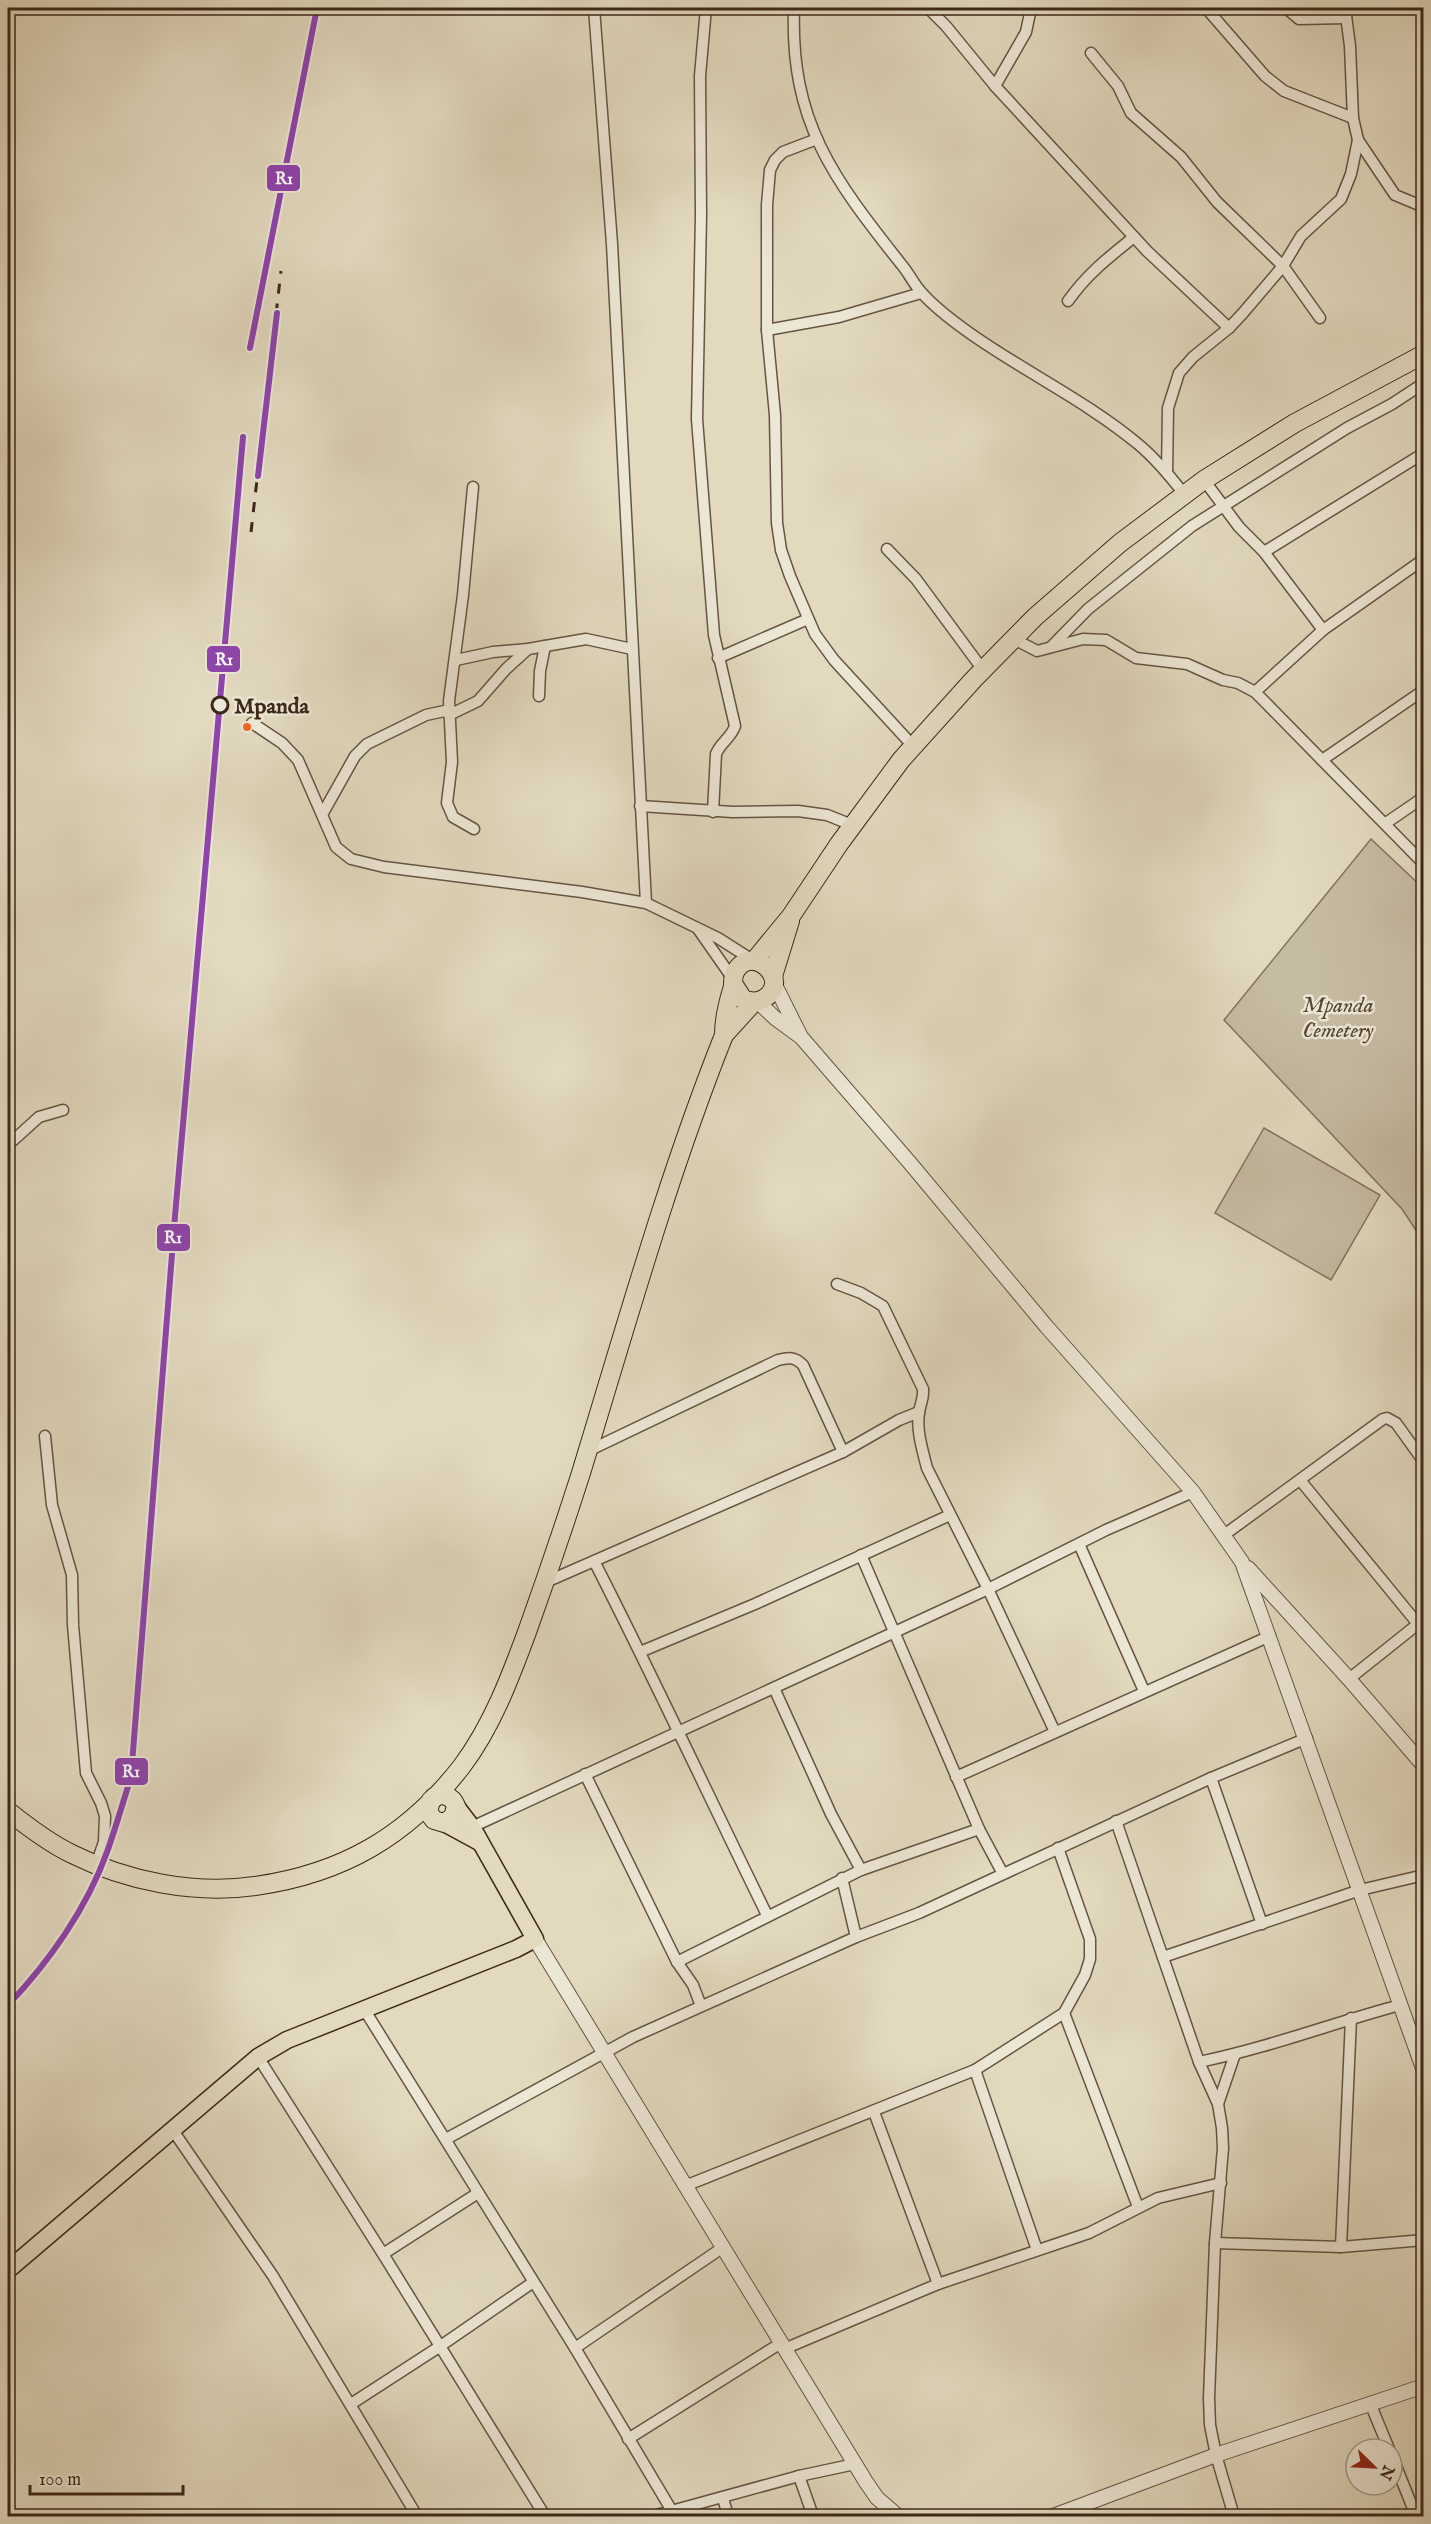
<svg xmlns="http://www.w3.org/2000/svg" width="1431" height="2524" viewBox="0 0 1431 2524" font-family="'IM FELL English',serif">
<rect width="100%" height="100%" fill="#e2d9bf"/>
<filter id="stains"><feTurbulence type="fractalNoise" baseFrequency=".00333" numOctaves="4"/><feColorMatrix values="0 0 0 0 .2 0 0 0 0 .09 0 0 0 0 .02 0 0 0 .5 -.17"/></filter>
<radialGradient id="worn" r=".72"><stop offset=".6" stop-color="#630" stop-opacity="0"/><stop offset="1" stop-color="#630" stop-opacity=".3"/></radialGradient>
<!-- green -->
<g fill="#c6bba3" stroke="#81725e" stroke-width="1.5">
<path d="M 1371,839 L 1423,888 L 1423,1241 L 1402,1209 L 1224,1020 Z"/>
<path d="M 1264,1128 L 1380,1195 L 1331,1280 L 1215,1213 Z"/>
</g>
<g fill="none" stroke-linecap="round" stroke-linejoin="round">
<defs>
<g id="minor">
<path d="M 8,8 L 12,8"/>
<path d="M 594,8 L 612,244 L 646,903"/>
<path d="M 706,8 L 700,76 L 701,215 L 697,419 L 714,635 L 735,726 C 731,738 720,743 716,754 L 713,812"/>
<path d="M 794,8 C 790,122 833,178 901,264 C 909,273 914,285 922,293 C 936,309 954,322 971,334 C 1025,372 1086,401 1138,444 C 1155,458 1170,476 1184,494"/>
<path d="M 928,8 L 946,26 L 995,86 L 1147,251 L 1229,328"/>
<path d="M 1206,8 L 1265,76 L 1284,91 L 1353,118"/>
<path d="M 1286,8 L 1299,19 L 1346,18"/>
<path d="M 1345,8 L 1350,46 L 1353,118 L 1358,140 L 1395,195 L 1424,207"/>
<path d="M 1091,53 L 1118,86 L 1131,113 L 1181,157 L 1217,202 L 1283,266 L 1320,318"/>
<path d="M 995,86 L 1026,32 L 1031,8"/>
<path d="M 817,139 L 783,152 L 775,160 L 770,170 L 767,205 L 767,330 L 775,415 L 777,523 L 781,550 L 790,576 L 815,634 L 834,660 L 913,746"/>
<path d="M 1068,301 C 1088,273 1108,258 1134,237"/>
<path d="M 767,330 L 839,317 L 921,293"/>
<path d="M 1167,473 L 1168,408 L 1179,373 L 1193,357 L 1229,328 L 1243,313 L 1283,266 L 1301,236 L 1341,199 L 1351,174 L 1358,140"/>
<path d="M 1204,480 L 1239,527 L 1264,552 L 1323,630"/>
<path d="M 473,487 L 463,595 L 449,701 L 452,762 L 447,803 L 453,817 L 474,829"/>
<path d="M 887,549 L 916,579 L 983,670"/>
<path d="M 1264,552 L 1424,453"/>
<path d="M 1014,639 L 1037,651 L 1083,639 L 1106,640 L 1136,658 L 1187,664 L 1223,680 L 1238,683 L 1255,692 L 1266,703 L 1424,864"/>
<path d="M 1051,647 L 1088,609 L 1192,526 L 1347,428 L 1392,404 L 1424,383"/>
<path d="M 718,658 L 808,619"/>
<path d="M 456,660 L 493,652 L 528,649 L 586,639 L 632,649"/>
<path d="M 1255,692 L 1323,630 L 1424,559"/>
<path d="M 539,696 L 540,671 L 545,646"/>
<path d="M 449,715 L 478,701 L 506,669 L 528,649"/>
<path d="M 252,723 L 282,743 L 298,760 L 336,847 L 351,859 L 384,867 L 582,892 L 646,903 L 718,938 L 754,961"/>
<path d="M 1322,760 L 1424,690"/>
<path d="M 640,806 L 733,812 L 798,811 L 827,815 L 852,825"/>
<path d="M 323,813 L 355,756 L 367,744 L 426,715 L 449,710"/>
<path d="M 1386,823 L 1424,797"/>
<path d="M 698,929 L 733,979"/>
<path d="M 8,1145 L 39,1117 L 63,1110"/>
<path d="M 837,1284 L 861,1293 L 883,1306 L 923,1389 C 924,1399 920,1404 919,1413 C 916,1430 923,1452 927,1468 L 988,1589 L 1055,1732"/>
<path d="M 45,1436 L 52,1505 L 72,1575 L 73,1625 L 86,1773 L 101,1803 L 105,1816 L 104,1842 L 96,1865"/>
<path d="M 588,1451 L 778,1360 C 789,1357 795,1357 803,1365 L 843,1452"/>
<path d="M 1300,1480 L 1418,1624"/>
<path d="M 1224,1535 L 1383,1419 L 1387,1418 L 1396,1423 L 1424,1462"/>
<path d="M 1079,1544 L 1144,1691"/>
<path d="M 861,1555 L 979,1829 L 1003,1874"/>
<path d="M 594,1561 C 654,1678 709,1797 767,1915"/>
<path d="M 546,1582 L 843,1452 L 899,1420 L 919,1412"/>
<path d="M 640,1652 L 755,1604 L 950,1515"/>
<path d="M 1349,1679 L 1423,1620"/>
<path d="M 774,1688 L 831,1814 L 861,1870"/>
<path d="M 585,1774 L 677,1962 L 693,1985 L 701,2006"/>
<path d="M 956,1777 L 1270,1636"/>
<path d="M 1211,1778 L 1262,1924"/>
<path d="M 1116,1821 L 1199,2062 L 1218,2104 L 1222,2128 L 1223,2148 L 1215,2243 L 1209,2398 L 1210,2425 L 1216,2455 L 1234,2516"/>
<path d="M 472,1827 L 988,1589 L 1106,1530 L 1193,1492"/>
<path d="M 842,1878 L 856,1937"/>
<path d="M 1163,1957 L 1360,1890 L 1424,1875"/>
<path d="M 677,1962 L 861,1870 L 979,1829"/>
<path d="M 364,2009 L 575,2348 L 672,2511"/>
<path d="M 1064,2013 L 1138,2207"/>
<path d="M 258,2057 L 383,2254 L 545,2516"/>
<path d="M 1199,2062 C 1267,2048 1333,2023 1400,2005"/>
<path d="M 975,2070 L 1037,2250"/>
<path d="M 1218,2104 L 1235,2054"/>
<path d="M 874,2112 L 938,2284"/>
<path d="M 172,2129 L 273,2276 L 417,2516"/>
<path d="M 446,2139 L 633,2037 L 856,1937 L 919,1913 L 1211,1778 L 1307,1738"/>
<path d="M 685,2186 L 975,2070 L 1064,2013 L 1085,1975 L 1090,1959 L 1090,1939 L 1058,1848"/>
<path d="M 1215,2243 L 1341,2247 L 1424,2240"/>
<path d="M 1341,2247 L 1351,2018"/>
<path d="M 383,2254 L 478,2193"/>
<path d="M 575,2348 L 722,2248"/>
<path d="M 784,2349 L 938,2284 L 1089,2233 L 1158,2198 L 1221,2183"/>
<path d="M 1370,2403 L 1389,2449"/>
<path d="M 351,2404 L 439,2347 L 532,2283"/>
<path d="M 628,2439 L 781,2343"/>
<path d="M 1392,2456 L 1416,2516"/>
<path d="M 799,2476 L 813,2516"/>
<path d="M 723,2498 L 728,2516"/>
<path d="M 653,2516 L 799,2476 L 855,2464"/>
</g>
<g id="tertiary">
<path d="M 774,983 L 800,1035"/>
<path d="M 757,1001 L 775,1018 L 801,1037 L 910,1163 L 1046,1326 L 1193,1492 L 1242,1562 L 1424,2071"/>
<path d="M 1248,1568 L 1349,1679 L 1424,1766"/>
<path d="M 535,1939 L 866,2482 L 877,2498 L 898,2516"/>
<path d="M 1053,2516 L 1216,2455 L 1424,2386"/>
</g>
<g id="primary">
<path d="M 444,1823 L 479,1842"/>
<path d="M 8,2270 L 258,2057 L 287,2040 L 516,1949 L 535,1939 L 472,1827 L 456,1806"/>
</g>
<g id="trunk">
<path d="M 754,961 L 791,916 L 839,844 L 901,760 L 973,680 L 1035,617 L 1120,543 L 1204,480 L 1295,423 L 1424,354"/>
<path d="M 773,976 L 790,921"/>
<path d="M 724,1035 L 754,1002"/>
<path d="M 431,1800 L 428,1812 L 434,1820 L 444,1823 L 453,1817 L 456,1806 C 452,1796 444,1793 434,1797"/>
<path d="M 8,1811 C 28,1827 49,1843 72,1854 C 126,1881 195,1895 255,1886 C 342,1874 408,1836 462,1766 C 492,1726 510,1678 527,1632 C 546,1579 564,1526 581,1473 C 626,1326 667,1178 724,1035 C 724,1019 727,1006 732,990 C 734,984 732,978 735,972 C 752,942 792,980 765,998 C 758,1003 750,1002 743,999 L 734,985"/>
</g>
</defs>
<!-- minor casing -->
<use href="#minor" stroke="#665443" stroke-width="13"/>
<!-- tertiary casing -->
<use href="#tertiary" stroke="#665443" stroke-width="16"/>
<!-- primary casing -->
<use href="#primary" stroke="#3c281a" stroke-width="19"/>
<!-- trunk casing -->
<use href="#trunk" stroke="#3c281a" stroke-width="20"/>
<!-- minor -->
<use href="#minor" stroke="#ece6d5" stroke-width="10"/>
<!-- tertiary -->
<use href="#tertiary" stroke="#ece6d5" stroke-width="14"/>
<!-- primary -->
<use href="#primary" stroke="#e2d9bf" stroke-width="16"/>
<!-- trunk -->
<use href="#trunk" stroke="#e2d9bf" stroke-width="18"/>
<!-- rail -->
<g stroke="#3c281a" stroke-width="3" stroke-dasharray="10 10" stroke-linecap="butt">
<path d="M 250,348 L 317,8"/>
<path d="M 251,532 L 281,271"/>
</g>
<defs>
<g id="rail-1">
<path d="M 250,348 L 317,8"/>
<path d="M 258,476 L 277,313"/>
<path d="M 8,2005 C 49,1962 87,1908 107,1852 C 116,1827 123,1802 131,1777 L 175,1216 L 243,437"/>
</g>
</defs>
<!-- rail-1 casing -->
<use href="#rail-1" stroke="#ece6d5" stroke-width="10"/>
<!-- rail-1 -->
<use href="#rail-1" stroke="#8e44ad" stroke-width="6"/>
</g>
<!-- markers -->
<circle fill="#ece6d5" stroke="#3c281a" stroke-width="3" cx="220" cy="705" r="8"/>
<circle fill="#f26522" stroke="#ece6d5" stroke-width="2" cx="247" cy="727" r="5"/>
<g text-anchor="middle" stroke-width="5" stroke-linejoin="round" paint-order="stroke">
<!-- stop labels -->
<g font-size="22" font-weight="bold" fill="#3c281a" stroke="#ece6d5" text-anchor="start">
<text x="234" y="713">Mpanda</text>
</g>
<!-- park labels -->
<g font-size="22" font-style="italic" fill="#584535" stroke="#ece6d5">
<text x="1338" y="1012">Mpanda<tspan x="1338" dy="25">Cemetery</tspan></text>
</g>
</g>
<g stroke="#ece6d5" stroke-width="2">
<rect x="266" y="164" width="35" height="28" rx="6" fill="#8e44ad"/>
<rect x="206" y="645" width="35" height="28" rx="6" fill="#8e44ad"/>
<rect x="156" y="1223" width="35" height="29" rx="6" fill="#8e44ad"/>
<rect x="114" y="1757" width="35" height="29" rx="6" fill="#8e44ad"/>
</g>
<g font-size="16" text-anchor="middle" font-weight="bold" fill="#fff">
<text x="284" y="184">R1</text>
<text x="224" y="665">R1</text>
<text x="173" y="1243">R1</text>
<text x="131" y="1777">R1</text>
</g>
<!-- margin -->
<rect width="1431" height="2524" fill="none" stroke="#e2d9bf" stroke-width="30"/>
<rect x="9" y="9" width="1413" height="2506" fill="none" stroke="#3c281a" stroke-width="3"/>
<rect x="15" y="15" width="1401" height="2494" fill="none" stroke="#3c281a" stroke-width="1.5"/>
<!-- north arrow -->
<g transform="translate(1374 2467) rotate(114)"><circle r="28" fill="#ece6d5" stroke="#a69a8a" stroke-width="1.5"/>
<path d="M0-4.5L10 22L0 15L-10 22Z" fill="#8f2418"/>
<text y="-9" font-size="16" font-weight="bold" text-anchor="middle" fill="#3c281a">N</text>
</g>
<!-- scale -->
<path d="M30 2485v9h153v-9" fill="none" stroke="#3c281a" stroke-width="3"/>
<text x="39" y="2485" font-size="18" fill="#3c281a" stroke="#ece6d5" stroke-width="4.5" paint-order="stroke">100 m</text>
<rect width="100%" height="100%" filter="url(#stains)"/>
<rect width="100%" height="100%" fill="url(#worn)"/>
</svg>
